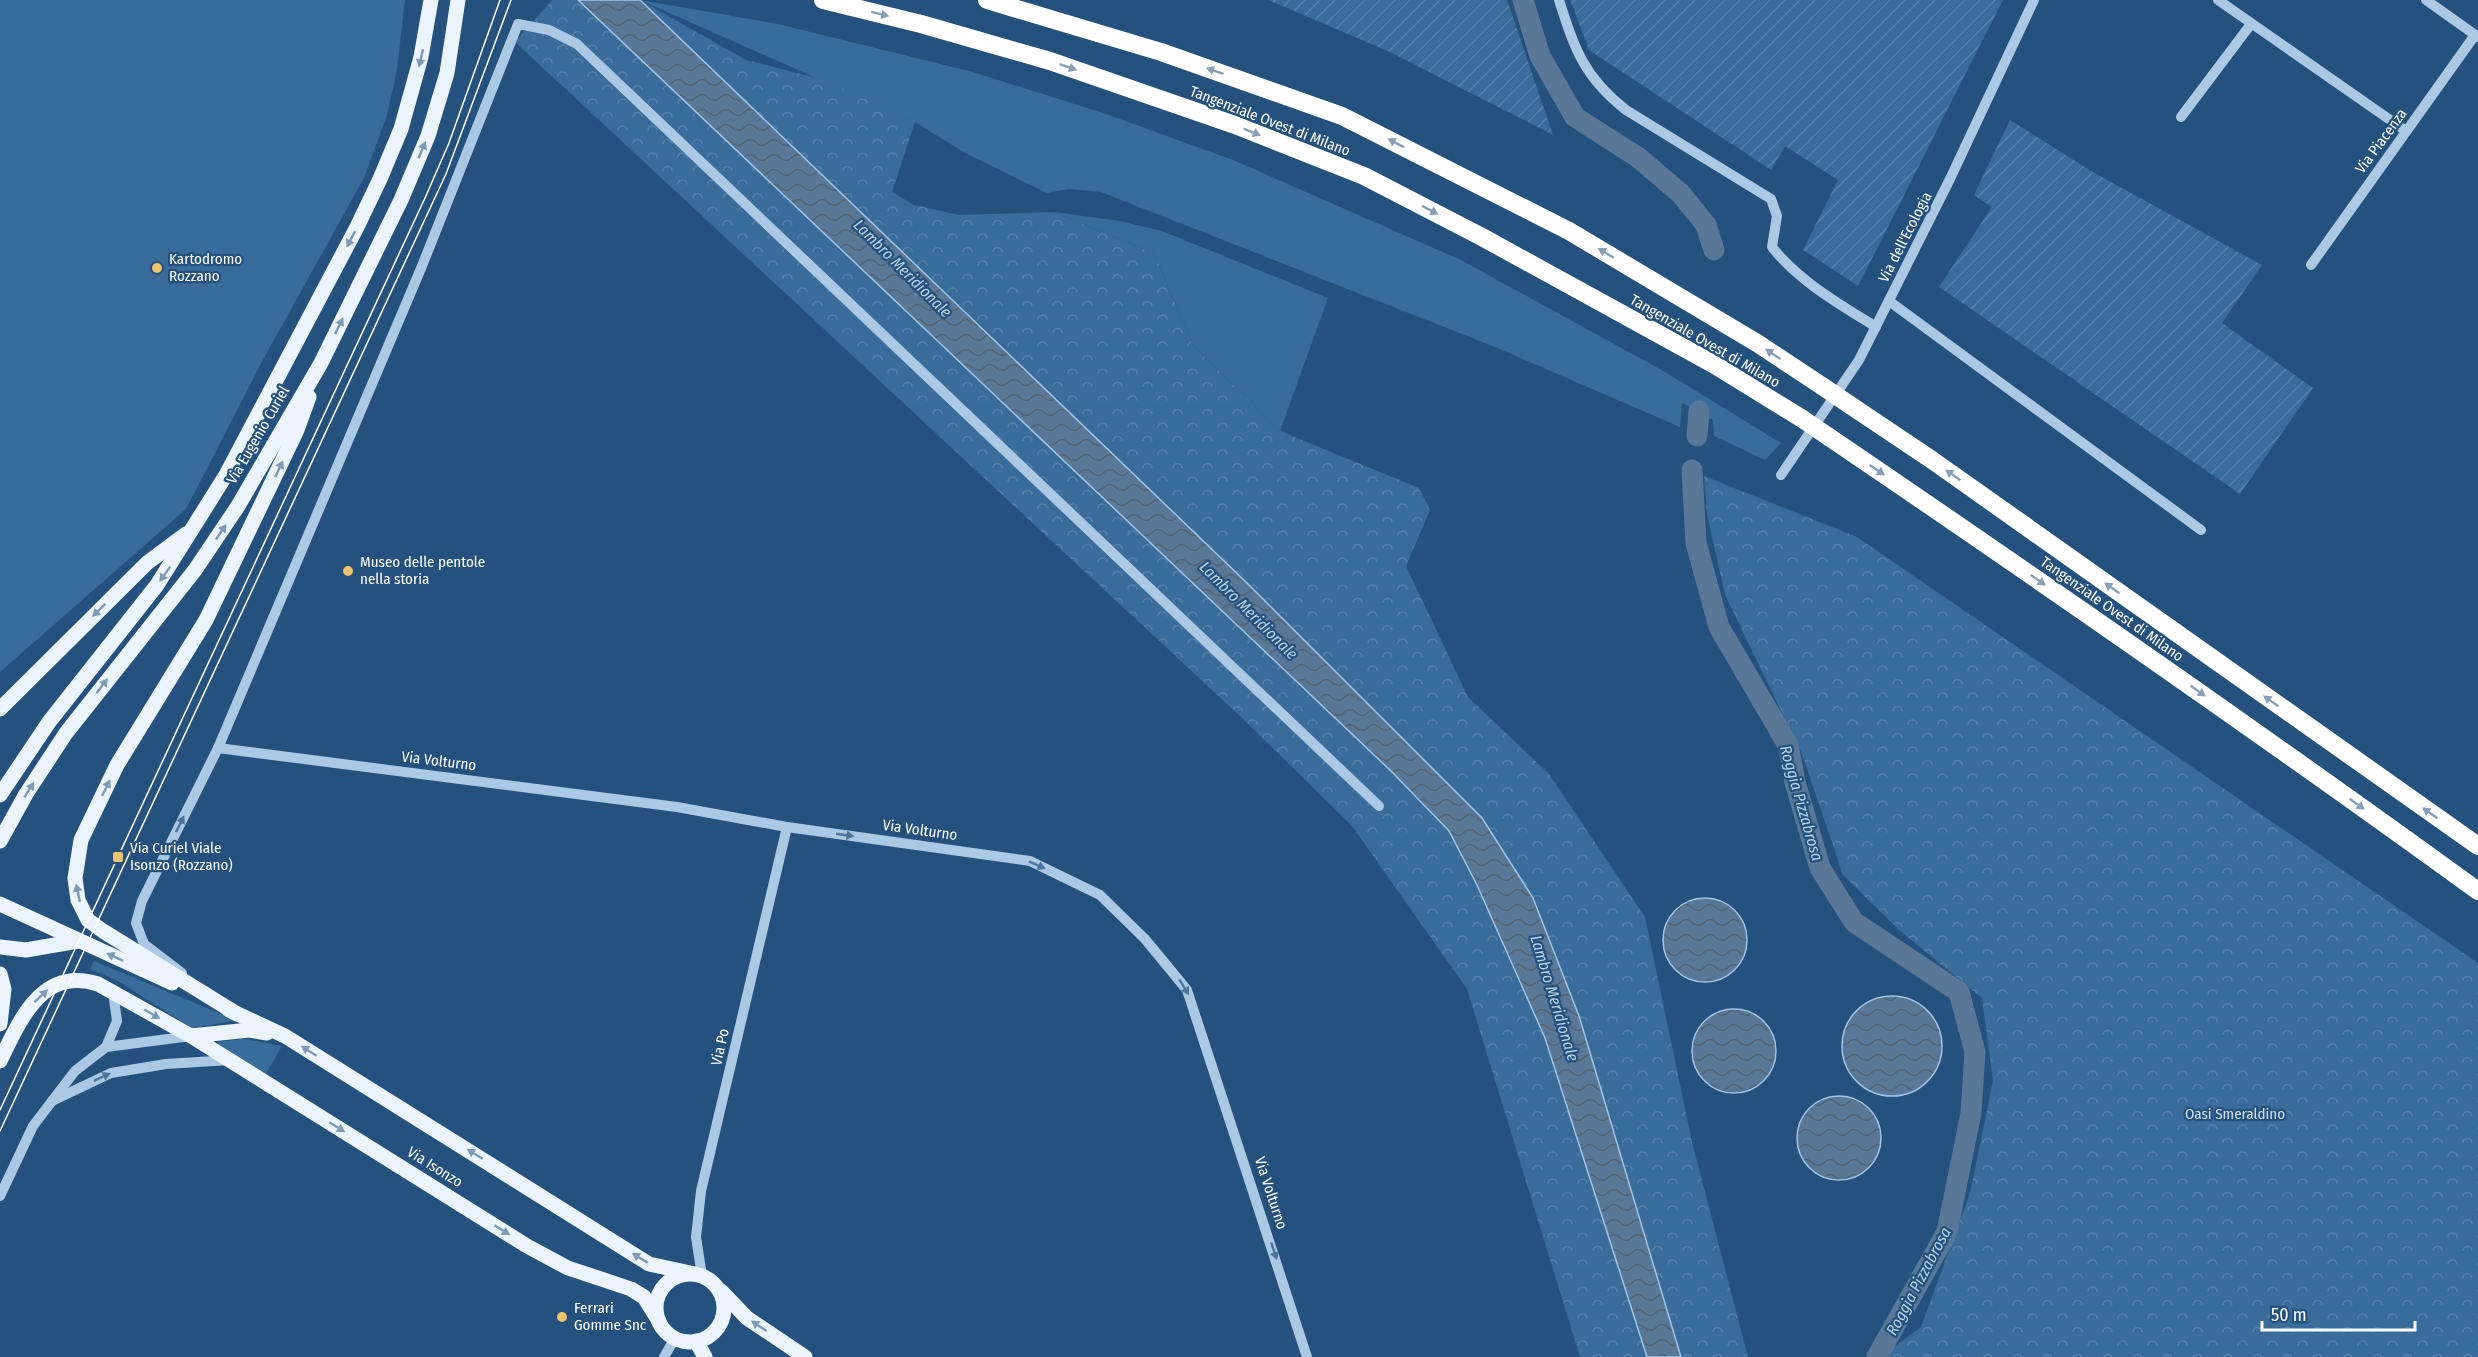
<svg xmlns="http://www.w3.org/2000/svg" width="2478" height="1357" viewBox="0 0 2478 1357" font-family="'Fira Sans Condensed',sans-serif">
<defs>
<pattern id="forest-crowns" width="20" height="18" patternUnits="userSpaceOnUse" patternTransform="scale(1.5)"><rect width="20" height="18" fill="#396b9b"/><path d="M2 6a3 3 0 1 1 6 0M12 15a3 3 0 1 1 6 0" fill="none" stroke="#5781aa"/></pattern>
<pattern id="garden-furrows" width="10" height="10" patternUnits="userSpaceOnUse" patternTransform="scale(1.5)"><rect width="10" height="10" fill="#396b9b"/><path d="M-1 1l2-2M0 10L10 0M9 11l2-2" fill="none" stroke="#5781aa"/></pattern>
<pattern id="water-waves" width="16" height="10" patternUnits="userSpaceOnUse" patternTransform="scale(1.5)"><rect width="16" height="10" fill="#597898"/><path d="M0 5q4-4 8 0t8 0" fill="none" stroke="#526272"/></pattern>
</defs>
<rect width="100%" height="100%" fill="#25517e"/>
<!-- grass -->
<g fill="#396b9b">
<path d="M 0,0 L 405,0 L 397,70 L 387,115 L 364,178 L 264,358 L 186,509 L 0,672 Z"/>
<path d="M 640,0 L 778,24 L 973,72 L 1106,114 L 1233,160 L 1461,260 L 1667,373 L 1781,443 L 1765,460 L 1714,436 L 1713,420 L 1682,403 L 1680,427 L 1495,347 L 1101,192 L 1069,189 L 1047,193 L 965,153 L 915,122 Z"/>
<path d="M 1054,212 L 1120,221 L 1162,231 L 1328,298 L 1280,431 L 1193,345 L 1154,253 Z"/>
<path d="M 94,961 L 233,1019 L 233,1021 L 192,1028 L 118,981 L 90,969 Z"/>
<path d="M 246,1039 L 282,1046 L 266,1074 L 216,1044 L 221,1041 Z"/>
</g>
<!-- forest -->
<g fill="url(#forest-crowns)">
<path d="M 552,0 L 578,0 L 1392,772 L 1449,831 L 1477,885 L 1545,1038 L 1647,1357 L 1580,1357 L 1467,989 L 1352,826 L 1240,716 L 515,42 Z"/>
<path d="M 640,0 L 746,60 L 824,80 L 915,122 L 892,192 L 914,205 L 959,215 L 1054,212 L 1154,253 L 1193,345 L 1280,431 L 1419,488 L 1430,510 L 1406,566 L 1468,697 L 1549,774 L 1645,917 L 1692,1142 L 1748,1357 L 1681,1357 L 1579,1016 L 1533,898 Z"/>
<path d="M 1704,476 L 1857,537 L 2478,963 L 2478,1357 L 1880,1357 L 1921,1327 L 1970,1193 L 1993,1081 L 1982,998 L 1899,930 L 1843,875 L 1802,754 L 1725,595 L 1707,514 Z"/>
</g>
<!-- garden -->
<g fill="url(#garden-furrows)">
<path d="M 1268,0 L 1507,0 L 1553,135 L 1390,52 Z"/>
<path d="M 1570,0 L 2003,0 L 1858,286 L 1803,250 L 1838,180 L 1785,146 L 1771,170 L 1589,50 Z"/>
<path d="M 2010,120 L 2091,171 L 2262,265 L 2222,323 L 2313,388 L 2240,494 L 1939,287 L 1992,207 L 1974,195 Z"/>
</g>
<!-- water -->
<g fill="url(#water-waves)" stroke="#9fc4e6" stroke-width="1.5">
<path d="M 578,0 L 640,0 L 1248,584 L 1482,818 L 1533,898 L 1579,1016 L 1681,1357 L 1647,1357 L 1545,1038 L 1477,885 L 1449,831 L 1392,772 Z"/>
<circle cx="1705" cy="940" r="42"/>
<circle cx="1892" cy="1046" r="50"/>
<circle cx="1734" cy="1051" r="42"/>
<circle cx="1839" cy="1138" r="42"/>
</g>
<g fill="none" stroke-linecap="round" stroke-linejoin="round">
<!-- canal -->
<g stroke="#597898" stroke-width="21">
<path d="M 1523,0 L 1540,56 L 1575,117 L 1639,158 L 1681,194 L 1706,225 L 1714,250"/>
<path d="M 1697,436 L 1699,411"/>
<path d="M 1692,470 L 1696,543 L 1719,627 L 1788,745 L 1795,782 L 1820,868 L 1854,922 L 1959,992 L 1975,1052 L 1971,1113 L 1947,1232 L 1877,1357"/>
</g>
<!-- minor -->
<g stroke="#abc9e5" stroke-width="10">
<path d="M 1559,0 C 1575,50 1584,77 1626,110 L 1771,199 L 1777,216 L 1772,247 C 1800,282 1838,303 1876,327"/>
<path d="M 2218,0 L 2406,131"/>
<path d="M 2426,0 L 2478,37"/>
<path d="M 2181,117 L 2251,24"/>
<path d="M 2311,265 L 2475,35"/>
<path d="M 1889,301 L 2201,530"/>
<path d="M 1781,475 L 1859,360 L 1950,179 L 2034,0"/>
<path d="M 218,748 L 677,807 L 787,827 L 1030,861 L 1100,895 L 1145,939 L 1187,990 L 1307,1357"/>
<path d="M 182,973 L 144,944 L 136,923 L 142,901 L 218,748 L 422,266 L 518,24 L 549,30 L 577,44 L 1379,806"/>
<path d="M 106,1047 L 191,1036"/>
<path d="M 52,1101 L 111,1073 L 166,1064 L 230,1060"/>
<path d="M 0,1196 L 33,1126 L 75,1071 L 106,1047 L 117,1021 L 113,992"/>
<path d="M 702,1276 L 696,1237 L 701,1191 L 787,827"/>
<path d="M 664,1357 L 675,1338"/>
</g>
<!-- major -->
<g stroke="#ebf3fd" stroke-width="15">
<path d="M 0,709 L 147,563 L 186,534"/>
<path d="M 0,795 L 49,722 L 157,585 L 226,475 L 357,227 L 380,179 L 401,129 L 421,57 L 431,0"/>
<path d="M 0,841 L 26,794 L 66,733 L 195,570 L 238,506 L 321,363 L 401,200 L 428,136 L 447,73 L 458,0"/>
<path d="M 0,904 L 172,983"/>
<path d="M 0,947 L 26,950 L 78,941"/>
<path d="M 0,974 L 4,989 L 0,1024"/>
<path d="M 229,1010 L 285,1036 L 649,1264 L 695,1274"/>
<path d="M 237,1014 L 103,931 L 88,920 L 78,900 L 75,878 L 81,840 L 117,765 L 206,620 L 297,430 L 309,397"/>
<path d="M 191,1036 L 249,1030 L 267,1033"/>
<path d="M 0,1061 C 20,1020 42,966 98,984 L 191,1036 L 527,1246 L 568,1268 L 631,1289 L 644,1297 L 659,1321"/>
<circle cx="690" cy="1308" r="34"/>
<path d="M 721,1291 L 747,1318 L 805,1357"/>
<path d="M 696,1341 L 705,1357"/>
</g>
<!-- highway -->
<g stroke="#fff" stroke-width="18">
<path d="M 823,0 L 921,24 L 1050,61 L 1235,125 L 1364,176 L 1482,237 L 1715,365 L 1801,418"/>
<path d="M 987,0 L 1161,52 L 1342,116 L 1569,231 L 1757,343 L 1822,386"/>
<path d="M 1850,405 L 1932,460 L 2478,846"/>
<path d="M 1829,437 C 2047,585 2264,736 2478,891"/>
</g>
<!-- tram -->
<g stroke="#fff" stroke-width="1.5">
<path d="M 0,1110 L 425,198 L 449,143 L 500,0"/>
<path d="M 0,1131 L 446,174 L 511,0"/>
</g>
<!-- highway-bridge -->
<g stroke="#fff" stroke-width="18">
<path d="M 1822,386 L 1850,405"/>
<path d="M 1801,418 L 1829,437"/>
</g>
</g>
<!-- one-way arrows -->
<defs><path id="oneway-solid" d="M-6-.8H1V-3.2L6.5 0L1 3.2V.8H-6Z" transform="scale(1.5)"/></defs>
<g fill="#879fb8">
<use href="#oneway-solid" transform="translate(880 14) rotate(14)"/>
<use href="#oneway-solid" transform="translate(1068 67) rotate(19)"/>
<use href="#oneway-solid" transform="translate(1215 71) rotate(-161)"/>
<use href="#oneway-solid" transform="translate(1252 132) rotate(22)"/>
<use href="#oneway-solid" transform="translate(1396 143) rotate(-153)"/>
<use href="#oneway-solid" transform="translate(1430 210) rotate(27)"/>
<use href="#oneway-solid" transform="translate(1606 253) rotate(-149)"/>
<use href="#oneway-solid" transform="translate(1773 354) rotate(-146)"/>
<use href="#oneway-solid" transform="translate(1877 470) rotate(34)"/>
<use href="#oneway-solid" transform="translate(1953 475) rotate(-145)"/>
<use href="#oneway-solid" transform="translate(2038 580) rotate(35)"/>
<use href="#oneway-solid" transform="translate(2112 588) rotate(-145)"/>
<use href="#oneway-solid" transform="translate(2198 691) rotate(35)"/>
<use href="#oneway-solid" transform="translate(2271 701) rotate(-145)"/>
<use href="#oneway-solid" transform="translate(2357 804) rotate(36)"/>
<use href="#oneway-solid" transform="translate(2430 813) rotate(-145)"/>
</g>
<g fill="#7e9ab7">
<use href="#oneway-solid" transform="translate(421 58) rotate(103)"/>
<use href="#oneway-solid" transform="translate(422 150) rotate(-67)"/>
<use href="#oneway-solid" transform="translate(351 239) rotate(118)"/>
<use href="#oneway-solid" transform="translate(339 326) rotate(-64)"/>
<use href="#oneway-solid" transform="translate(279 469) rotate(-65)"/>
<use href="#oneway-solid" transform="translate(221 532) rotate(-56)"/>
<use href="#oneway-solid" transform="translate(165 574) rotate(125)"/>
<use href="#oneway-solid" transform="translate(99 610) rotate(135)"/>
<use href="#oneway-solid" transform="translate(102 686) rotate(-53)"/>
<use href="#oneway-solid" transform="translate(106 788) rotate(-64)"/>
<use href="#oneway-solid" transform="translate(29 790) rotate(-58)"/>
<use href="#oneway-solid" transform="translate(78 893) rotate(-102)"/>
<use href="#oneway-solid" transform="translate(115 957) rotate(-155)"/>
<use href="#oneway-solid" transform="translate(41 996) rotate(-43)"/>
<use href="#oneway-solid" transform="translate(152 1014) rotate(30)"/>
<use href="#oneway-solid" transform="translate(309 1051) rotate(-148)"/>
<use href="#oneway-solid" transform="translate(337 1127) rotate(32)"/>
<use href="#oneway-solid" transform="translate(475 1154) rotate(-148)"/>
<use href="#oneway-solid" transform="translate(502 1230) rotate(32)"/>
<use href="#oneway-solid" transform="translate(640 1258) rotate(-148)"/>
<use href="#oneway-solid" transform="translate(759 1326) rotate(-146)"/>
</g>
<g fill="#4d759d">
<use href="#oneway-solid" transform="translate(180 824) rotate(-64)"/>
<use href="#oneway-solid" transform="translate(845 835) rotate(8)"/>
<use href="#oneway-solid" transform="translate(1037 865) rotate(24)"/>
<use href="#oneway-solid" transform="translate(1184 987) rotate(59)"/>
<use href="#oneway-solid" transform="translate(102 1077) rotate(-25)"/>
<use href="#oneway-solid" transform="translate(1274 1251) rotate(72)"/>
</g>
<!-- markers -->
<g fill="#efc36f" stroke="#25517e" stroke-width="2">
<circle cx="157" cy="268" r="6"/>
<circle cx="348" cy="571" r="6"/>
<rect x="112" y="851" width="12" height="12" rx="3"/>
<circle cx="562" cy="1317" r="6"/>
</g>
<g text-anchor="middle" stroke-width="4.5" stroke-linejoin="round" paint-order="stroke">
<!-- street labels -->
<g font-size="15" fill="#fff" stroke="#25517e">
<text transform="translate(1270 121) rotate(21)" y="5">Tangenziale Ovest di Milano</text>
<text transform="translate(2381 141) rotate(-54)" y="5">Via Piacenza</text>
<text transform="translate(1905 237) rotate(-63)" y="5">Via dell'Ecologia</text>
<text transform="translate(1705 341) rotate(30)" y="5">Tangenziale Ovest di Milano</text>
<text transform="translate(258 435) rotate(-60)" y="5">Via Eugenio Curiel</text>
<text transform="translate(2112 609) rotate(35)" y="5">Tangenziale Ovest di Milano</text>
<text transform="translate(439 761) rotate(7)" y="5">Via Volturno</text>
<text transform="translate(920 830) rotate(8)" y="5">Via Volturno</text>
<text transform="translate(720 1047) rotate(-77)" y="5">Via Po</text>
<text transform="translate(435 1167) rotate(32)" y="5">Via Isonzo</text>
<text transform="translate(1271 1193) rotate(72)" y="5">Via Volturno</text>
</g>
<!-- poi labels -->
<g font-size="15" fill="#fff" stroke="#25517e" text-anchor="start">
<text x="169" y="264">Kartodromo<tspan x="169" dy="17">Rozzano</tspan></text>
<text x="360" y="567">Museo delle pentole<tspan x="360" dy="17">nella storia</tspan></text>
<text x="130" y="853">Via Curiel Viale<tspan x="130" dy="17">Isonzo (Rozzano)</tspan></text>
<text x="574" y="1313">Ferrari<tspan x="574" dy="17">Gomme Snc</tspan></text>
</g>
<!-- park labels -->
<g font-size="15" fill="#cee1f4" stroke="#25517e">
<text x="2235" y="1119">Oasi Smeraldino</text>
</g>
<!-- water labels -->
<g font-size="16" font-style="italic" fill="#b6d2ed" stroke="#25517e">
<text transform="translate(903 268) rotate(45)" y="6">Lambro Meridionale</text>
<text transform="translate(1249 610) rotate(45)" y="6">Lambro Meridionale</text>
<text transform="translate(1802 803) rotate(74)" y="6">Roggia Pizzabrosa</text>
<text transform="translate(1555 998) rotate(73)" y="6">Lambro Meridionale</text>
<text transform="translate(1918 1281) rotate(-62)" y="6">Roggia Pizzabrosa</text>
</g>
</g>
<!-- scale -->
<path d="M2262 1321v9h153v-9" fill="none" stroke="#ffffff" stroke-width="3"/>
<text x="2271" y="1321" font-size="18" fill="#ffffff" stroke="#25517e" stroke-width="4.5" paint-order="stroke">50 m</text>
</svg>
